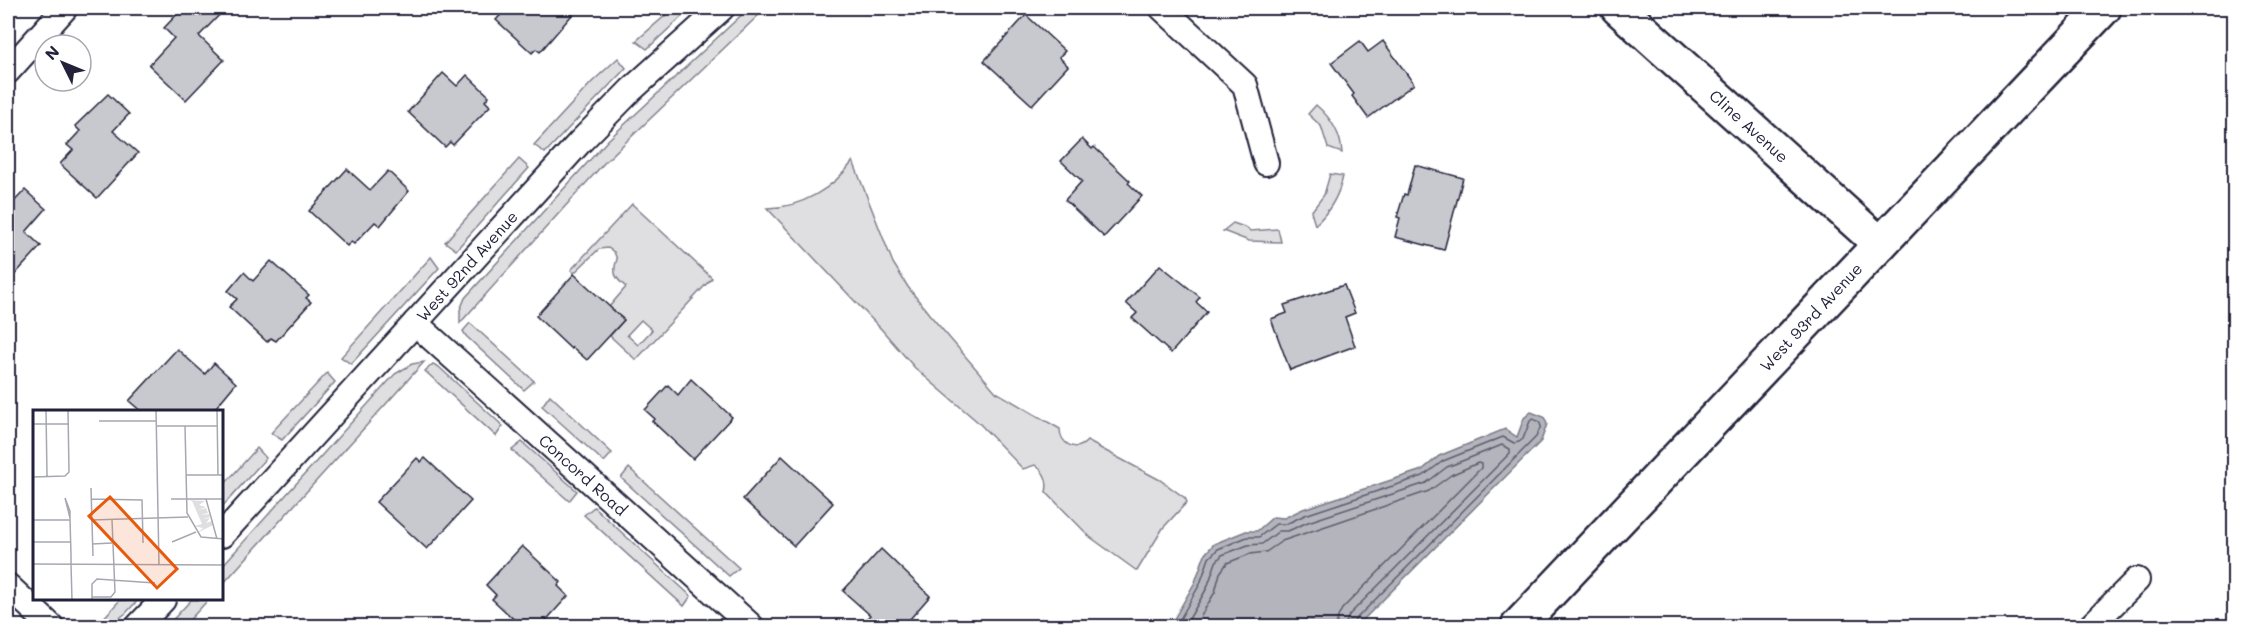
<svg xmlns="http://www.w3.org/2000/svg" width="2242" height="634" viewBox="0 0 2242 634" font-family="Mali,sans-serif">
<rect width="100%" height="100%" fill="#fff"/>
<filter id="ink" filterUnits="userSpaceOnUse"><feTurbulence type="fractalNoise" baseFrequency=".0167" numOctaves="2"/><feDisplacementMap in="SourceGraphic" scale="12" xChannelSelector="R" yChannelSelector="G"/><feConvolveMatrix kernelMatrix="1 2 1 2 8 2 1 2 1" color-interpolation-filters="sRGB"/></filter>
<g filter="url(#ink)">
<!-- grass -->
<g fill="#dfdfe2" stroke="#80808e" stroke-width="1.5" fill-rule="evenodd">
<path d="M 674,8 L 691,8 L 647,49 L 636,41 Z"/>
<path d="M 749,8 L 766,8 L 606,161 L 460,323 L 460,310 L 465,298 L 608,140 Z"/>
<path d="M 618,58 L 626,68 L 545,153 L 534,145 L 592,82 Z"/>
<path d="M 1316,105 C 1331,118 1341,133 1342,153 L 1328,148 L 1321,126 L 1308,114 Z"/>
<path d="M 519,159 L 529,168 L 456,250 L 445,242 Z"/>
<path d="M 853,161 L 893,263 L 908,287 L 929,314 L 996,392 L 1060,429 C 1060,444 1076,453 1087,441 L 1160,480 L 1185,498 L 1187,502 L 1163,528 L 1137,571 L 1090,537 L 1046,492 C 1049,480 1045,472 1035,465 L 1023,469 L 979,423 L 915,368 L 882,330 L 767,208 C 801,208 834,188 853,161 Z"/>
<path d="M 1330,174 L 1343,176 C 1339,196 1330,211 1315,225 L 1311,212 L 1324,195 Z"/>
<path d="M 632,204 L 712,278 L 636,360 L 610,336 L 624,320 L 609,307 L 626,287 C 615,278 612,273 617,259 L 614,252 L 608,248 L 599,249 L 574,273 L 571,270 ZM 641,320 L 652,330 L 638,345 L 627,335 Z"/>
<path d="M 1233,223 L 1247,228 L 1250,231 L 1278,229 L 1281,242 L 1249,241 L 1223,231 Z"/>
<path d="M 431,257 L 439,268 L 351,364 L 341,357 Z"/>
<path d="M 470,323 L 534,381 L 524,390 L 466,336 L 463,331 Z"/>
<path d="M 424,362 L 222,585 L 222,566 L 395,374 L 412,364 Z"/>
<path d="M 433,364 L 439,367 L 503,426 L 496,436 L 425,371 Z"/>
<path d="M 327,373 L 335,382 L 282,440 L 271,433 Z"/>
<path d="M 550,395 L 612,453 L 604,462 L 542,406 Z"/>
<path d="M 522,442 L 577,491 L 569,501 L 512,450 Z"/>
<path d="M 257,448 L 266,458 L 222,507 L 222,487 Z"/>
<path d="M 629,468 L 739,568 L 729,576 L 621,478 Z"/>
<path d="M 594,507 L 691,596 L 684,606 L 584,515 Z"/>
<path d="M 120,600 L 138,600 L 126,613 L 109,626 L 102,620 Z"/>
<path d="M 191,600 L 208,600 L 184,626 L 167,626 Z"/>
</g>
<!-- water -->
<path fill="#b4b4bc" stroke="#7a7a88" stroke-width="1.5" d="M 1531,412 L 1544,417 L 1547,424 L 1541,441 L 1357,626 L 1170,626 L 1195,582 L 1205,554 L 1214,544 L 1246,531 L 1257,531 L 1273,517 L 1284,518 L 1303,509 L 1422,470 L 1439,456 L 1505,429 L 1517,437 L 1524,418 Z"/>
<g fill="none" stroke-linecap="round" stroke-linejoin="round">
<!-- shore -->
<g stroke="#5c5c6f" stroke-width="1.5">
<path d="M 1176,626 L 1200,584 L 1209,558 L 1218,549 L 1247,537 L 1259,537 L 1276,524 L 1286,524 L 1305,515 L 1423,476 L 1443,461 L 1503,437 L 1514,443 L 1519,442 L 1523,439 L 1530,421 L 1533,419 L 1539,422 L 1541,426 L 1536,437 L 1355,620 L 1353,626"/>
<path d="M 1185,626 L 1207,588 L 1216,562 L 1222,555 L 1248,545 L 1262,544 L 1279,531 L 1288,531 L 1308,522 L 1426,483 L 1447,467 L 1502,445 L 1510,449 L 1510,453 L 1349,615 L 1345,626"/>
<path d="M 1195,626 L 1215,592 L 1220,573 L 1227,563 L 1250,554 L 1266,552 L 1282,541 L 1429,491 L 1451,475 L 1478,463 L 1481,464 L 1481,468 L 1342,609 L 1338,617 L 1336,626"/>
</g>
</g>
<!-- building -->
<g fill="#c8c8cf" stroke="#22223b" stroke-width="1.5">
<path d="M 183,8 L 226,8 L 199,36 L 224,60 L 186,100 L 149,65 L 174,38 L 164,28 Z"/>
<path d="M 507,8 L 578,8 L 540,52 L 536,49 L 532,53 L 496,20 Z"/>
<path d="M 1026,15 L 1065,51 L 1059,57 L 1068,66 L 1032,105 L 984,61 Z"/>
<path d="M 1360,41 L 1368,52 L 1383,41 L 1414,84 L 1368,118 L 1352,96 L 1354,94 L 1331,63 Z"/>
<path d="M 443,73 L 457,86 L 467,75 L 489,96 L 485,101 L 490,106 L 453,145 L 450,142 L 445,147 L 408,112 Z"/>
<path d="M 108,94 L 129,114 L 113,131 L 138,153 L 97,198 L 60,164 L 73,150 L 67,145 L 80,131 L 75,126 Z"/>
<path d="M 1082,139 L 1092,149 L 1094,147 L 1130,181 L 1128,183 L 1142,196 L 1104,237 L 1065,200 L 1082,181 L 1061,161 Z"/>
<path d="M 1415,165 L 1463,178 L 1444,250 L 1395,237 L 1400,218 L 1397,217 L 1404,194 L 1407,195 Z"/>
<path d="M 347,169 L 370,190 L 388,171 L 409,191 L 380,226 L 375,222 L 354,244 L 351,242 L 347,246 L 309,211 Z"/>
<path d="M 25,190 L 46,209 L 26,232 L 41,246 L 8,282 L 8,208 Z"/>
<path d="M 271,261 L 309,295 L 306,298 L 311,302 L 276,341 L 271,338 L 267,342 L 229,307 L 237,299 L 228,291 L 244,272 L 253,281 Z"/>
<path d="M 1160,265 L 1200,297 L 1196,302 L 1207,312 L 1171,353 L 1132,318 L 1137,313 L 1126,303 Z"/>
<path d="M 574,274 L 624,320 L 587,360 L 572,347 L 571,349 L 536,316 Z"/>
<path d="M 1344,285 L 1355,313 L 1345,317 L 1355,346 L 1290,370 L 1271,319 L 1287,313 L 1284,305 Z"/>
<path d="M 177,349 L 205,374 L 214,363 L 236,383 L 212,412 L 142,412 L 129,401 Z"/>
<path d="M 691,379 L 732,417 L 693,459 L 652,421 L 655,419 L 645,410 L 668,385 L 678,395 Z"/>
<path d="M 782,456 L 833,503 L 794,546 L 743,499 Z"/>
<path d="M 417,458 L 421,462 L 425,458 L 471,501 L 427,549 L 376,502 Z"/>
<path d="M 522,546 L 561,582 L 558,586 L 568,596 L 540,627 L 522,627 L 492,599 L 496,595 L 486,585 Z"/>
<path d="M 881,549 L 930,596 L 903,627 L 859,627 L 870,615 L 843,591 Z"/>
</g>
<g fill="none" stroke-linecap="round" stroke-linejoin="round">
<defs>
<g id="street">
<path d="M 1162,8 L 1245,85 L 1266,163"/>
<path d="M 8,71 L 65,8"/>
<path d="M 415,323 L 751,626"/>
<path d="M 222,535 L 579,143 L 631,90 L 722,8"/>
<path d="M 8,586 L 51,626"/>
<path d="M 138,626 L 163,600"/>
<path d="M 2091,626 L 2137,580"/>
</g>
<g id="secondary">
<path d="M 1618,8 L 1880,244"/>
<path d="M 1518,626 L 2104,8"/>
</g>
</defs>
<!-- street casing -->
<use href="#street" stroke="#22223b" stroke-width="28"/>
<!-- secondary casing -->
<use href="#secondary" stroke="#22223b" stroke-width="38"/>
<!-- street -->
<use href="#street" stroke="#fff" stroke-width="24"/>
<!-- secondary -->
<use href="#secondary" stroke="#fff" stroke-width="33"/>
</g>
</g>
<g text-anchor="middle" stroke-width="5" stroke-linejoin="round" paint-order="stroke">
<!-- street labels -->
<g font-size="16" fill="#22223b" stroke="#fff">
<text transform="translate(1749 126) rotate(42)" y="6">Cline Avenue</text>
<text transform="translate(467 266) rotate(-48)" y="6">West 92nd Avenue</text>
<text transform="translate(1811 317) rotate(-47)" y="6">West 93rd Avenue</text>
<text transform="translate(583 475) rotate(42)" y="6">Concord Road</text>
</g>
</g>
<!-- overview -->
<g transform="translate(33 410)">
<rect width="190" height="190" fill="#fff"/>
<path d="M 155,90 L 172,91 L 166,95 L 173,97 L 165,100 L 173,98 L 175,103 L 168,105 L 176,104 L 177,107 L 170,109 L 177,108 L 173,113 L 179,111 L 180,115 L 164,123 L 170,118 L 161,116 L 169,114 L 159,91 Z" fill="#dfdfe2"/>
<path fill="none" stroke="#a7a7b1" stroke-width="1.5" d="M 13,0 L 14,66M 123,0 L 126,155M 184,0 L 185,65M 66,11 L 123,11M 0,14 L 36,14M 123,16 L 184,16M 152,16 L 154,103 L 168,127 L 191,129M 153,65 L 191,65M 0,67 L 32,66 L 36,62 L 35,0M 58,78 L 60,146M 58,89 L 109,90 L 110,133M 138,89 L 191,89M 173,89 L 184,129M 37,108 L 32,88 L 37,101 L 37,109 L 38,145 L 38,154 L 39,190M 0,110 L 37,110M 58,110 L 155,107M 0,132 L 37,132M 139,132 L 163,122M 59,134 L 79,133M 0,154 L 191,155M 59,187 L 78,187 L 82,182 L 79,110M 59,190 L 59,174 L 64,169 L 122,173"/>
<path fill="#e8590c" fill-opacity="0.15" stroke="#e8590c" stroke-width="3" d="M 77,87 L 144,159 L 124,178 L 56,106 Z"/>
<rect width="190" height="190" fill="none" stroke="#22223b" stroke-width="3"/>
</g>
<!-- margin -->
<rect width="2242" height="634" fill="none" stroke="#fff" stroke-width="30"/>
<rect x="15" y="15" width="2212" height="604" fill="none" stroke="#22223b" stroke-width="2" filter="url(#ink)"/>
<!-- north arrow -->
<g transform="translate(63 63) rotate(313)"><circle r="28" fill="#ffffff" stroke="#a7a7b1" stroke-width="1.5"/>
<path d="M0-4.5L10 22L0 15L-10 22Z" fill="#22223b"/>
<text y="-9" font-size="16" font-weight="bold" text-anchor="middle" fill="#22223b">N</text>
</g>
</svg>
